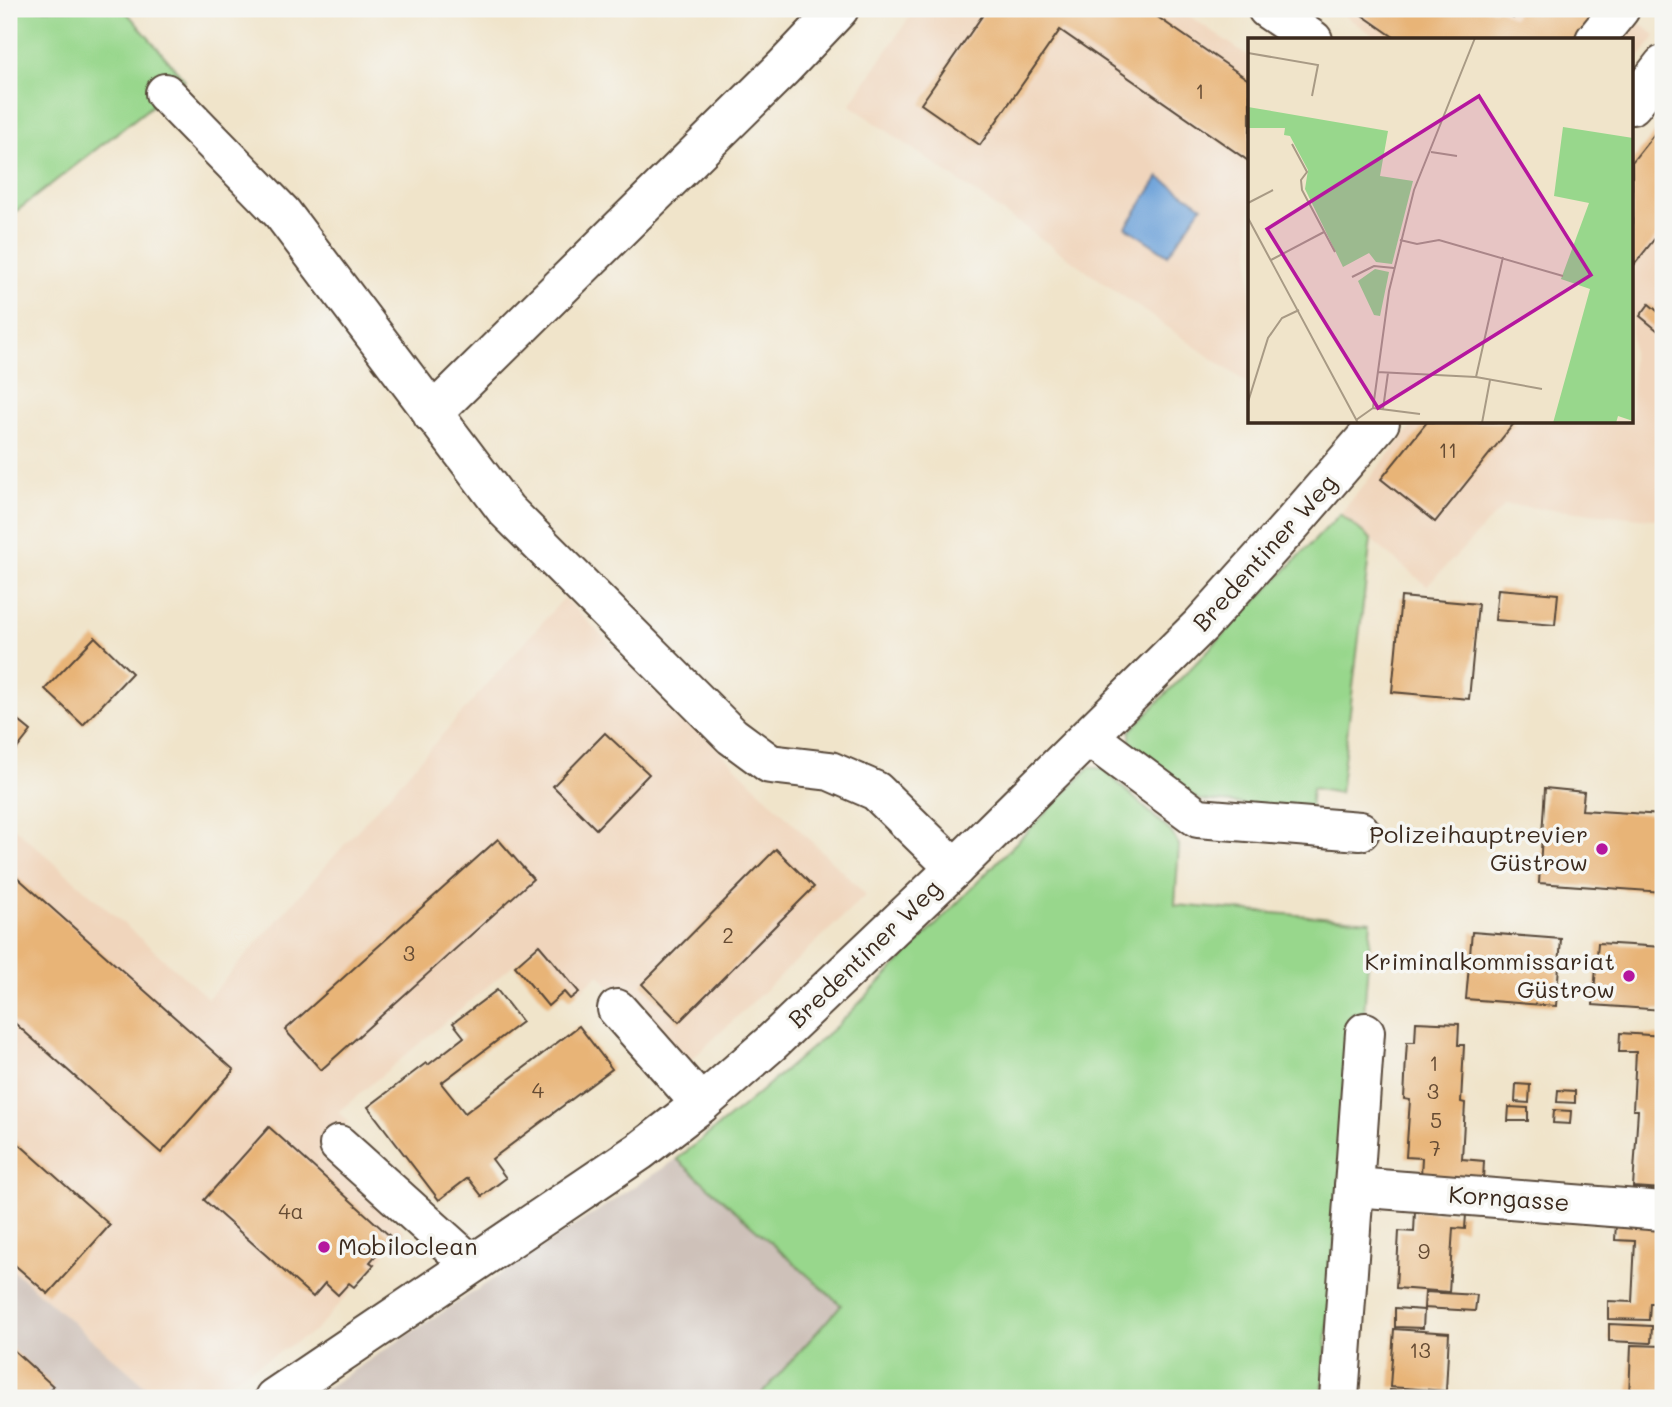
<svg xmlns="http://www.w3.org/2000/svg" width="1672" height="1407" viewBox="0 0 1672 1407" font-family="Mali,sans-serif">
<rect width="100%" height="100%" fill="#f6f6f2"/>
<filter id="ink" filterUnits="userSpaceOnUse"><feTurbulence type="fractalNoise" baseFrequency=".0143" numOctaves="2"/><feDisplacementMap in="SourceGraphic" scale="14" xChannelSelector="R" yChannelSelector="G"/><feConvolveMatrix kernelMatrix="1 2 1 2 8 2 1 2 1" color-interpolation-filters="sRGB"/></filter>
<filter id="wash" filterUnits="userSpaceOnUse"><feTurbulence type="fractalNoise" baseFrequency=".00686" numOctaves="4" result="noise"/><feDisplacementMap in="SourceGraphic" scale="28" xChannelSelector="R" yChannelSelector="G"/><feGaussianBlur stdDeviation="1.57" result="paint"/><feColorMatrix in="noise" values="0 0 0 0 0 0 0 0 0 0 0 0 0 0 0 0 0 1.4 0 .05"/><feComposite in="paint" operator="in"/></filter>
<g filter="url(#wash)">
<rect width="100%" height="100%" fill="#f0e4ca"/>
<!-- built -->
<g fill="#f0d5bc">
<path d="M 915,9 L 1179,9 L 1250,57 L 1250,385 L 850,105 Z"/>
<path d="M 1350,9 L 1623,9 L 1656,36 L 1632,66 L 1632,40 L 1380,40 L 1344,15 Z"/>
<path d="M 1663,122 L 1663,520 L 1505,505 L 1427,586 L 1340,514 L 1416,422 L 1632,422 L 1632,160 Z"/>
<path d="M 564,598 L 866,895 L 688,1063 L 668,1053 L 599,974 L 579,992 L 539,943 L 338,1112 L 348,1122 L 319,1154 L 405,1231 L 315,1331 L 201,1398 L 159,1398 L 9,1267 L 9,823 L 208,998 Z"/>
</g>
<!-- industrial -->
<g fill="#cec1b9">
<path d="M 677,1159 L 841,1305 L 758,1398 L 311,1398 Z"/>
<path d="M 9,1267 L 159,1398 L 9,1398 Z"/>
</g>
<!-- green -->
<g fill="#98d78c" stroke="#6a8055" stroke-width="2">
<path d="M 9,9 L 124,9 L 185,80 L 9,217 Z"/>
<path d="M 1340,514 L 1371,539 L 1340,793 L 1312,788 L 1310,810 L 1199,800 L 1130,749 L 1130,731 Z"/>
<path d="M 1090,767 L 1103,769 L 1171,832 L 1179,845 L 1175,905 L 1371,921 L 1364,1014 L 1353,1013 L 1322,1398 L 758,1398 L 841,1305 L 677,1159 L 745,1105 L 840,1023 Z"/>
</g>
<!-- water -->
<path fill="#6ca1d9" stroke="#54667c" stroke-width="2" d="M 1159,177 L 1202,206 L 1168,255 L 1126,227 Z"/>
<g id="blocks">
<!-- building -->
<g fill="#e8b477">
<path d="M 987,9 L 1146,9 L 1250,81 L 1250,162 L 1060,30 L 980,145 L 921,104 Z"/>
<path d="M 1366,9 L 1499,9 L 1513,18 L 1520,9 L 1605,9 L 1581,40 L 1398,40 L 1362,15 Z"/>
<path d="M 1663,123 L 1663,228 L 1634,265 L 1632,263 L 1632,162 Z"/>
<path d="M 1649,304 L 1663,316 L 1663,335 L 1640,316 Z"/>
<path d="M 1427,422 L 1515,422 L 1435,522 L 1381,479 Z"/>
<path d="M 1498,589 L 1558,594 L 1555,625 L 1495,620 Z"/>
<path d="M 1401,597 L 1478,604 L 1469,699 L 1392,692 Z"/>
<path d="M 95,637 L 132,673 L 83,725 L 45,689 Z"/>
<path d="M 9,713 L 31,731 L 16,750 L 9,744 Z"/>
<path d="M 605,733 L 649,774 L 596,829 L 553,786 Z"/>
<path d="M 1545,788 L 1584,792 L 1582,810 L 1663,815 L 1663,892 L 1539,883 Z"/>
<path d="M 498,839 L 533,879 L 321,1070 L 285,1030 Z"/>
<path d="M 776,849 L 814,887 L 679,1022 L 642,984 Z"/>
<path d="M 9,870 L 234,1070 L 161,1153 L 9,1018 Z"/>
<path d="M 1472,932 L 1561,939 L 1556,1006 L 1466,999 Z"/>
<path d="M 1598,943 L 1663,947 L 1663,1010 L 1593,1005 Z"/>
<path d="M 539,945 L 579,992 L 570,999 L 564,992 L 548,1006 L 515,966 Z"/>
<path d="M 497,990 L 522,1022 L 441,1083 L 465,1113 L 579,1026 L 612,1069 L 492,1159 L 506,1178 L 482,1196 L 468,1178 L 439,1200 L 368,1107 L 426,1063 L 428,1065 L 464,1037 L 453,1023 Z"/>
<path d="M 1416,1022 L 1459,1024 L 1458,1045 L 1464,1045 L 1461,1102 L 1465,1103 L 1462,1159 L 1484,1161 L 1483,1179 L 1421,1176 L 1422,1158 L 1406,1157 L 1410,1100 L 1404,1099 L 1406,1057 L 1407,1042 L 1415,1042 Z"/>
<path d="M 1620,1033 L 1663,1036 L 1663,1189 L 1633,1187 L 1638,1110 L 1633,1110 L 1636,1052 L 1619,1052 Z"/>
<path d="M 1516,1084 L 1530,1085 L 1529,1103 L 1515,1102 Z"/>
<path d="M 1558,1090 L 1575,1091 L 1575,1103 L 1557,1102 Z"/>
<path d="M 1509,1107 L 1528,1108 L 1528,1121 L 1508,1121 Z"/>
<path d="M 1554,1110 L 1571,1111 L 1570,1124 L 1553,1123 Z"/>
<path d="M 269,1127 L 391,1237 L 370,1262 L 374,1265 L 354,1287 L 349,1283 L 338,1295 L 325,1283 L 313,1297 L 204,1200 Z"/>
<path d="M 9,1135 L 110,1225 L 48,1294 L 9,1260 Z"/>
<path d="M 1415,1211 L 1466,1214 L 1465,1229 L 1453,1228 L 1449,1292 L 1396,1288 L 1399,1231 L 1414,1232 Z"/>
<path d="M 1616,1224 L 1663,1226 L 1663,1303 L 1650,1303 L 1649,1320 L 1608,1319 L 1608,1301 L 1632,1302 L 1635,1241 L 1615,1240 Z"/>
<path d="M 1425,1292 L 1477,1295 L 1475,1311 L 1424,1308 Z"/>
<path d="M 1395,1308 L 1424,1310 L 1423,1328 L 1395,1327 Z"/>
<path d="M 1609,1324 L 1652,1326 L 1651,1343 L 1609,1341 Z"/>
<path d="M 1394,1329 L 1449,1333 L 1446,1391 L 1390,1387 Z"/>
<path d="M 1631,1345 L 1663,1346 L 1663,1398 L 1629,1398 Z"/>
<path d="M 9,1346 L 53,1386 L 42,1398 L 9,1398 Z"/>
<path d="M 1390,1390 L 1443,1394 L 1443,1398 L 1390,1398 Z"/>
</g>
</g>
</g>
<g filter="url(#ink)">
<use href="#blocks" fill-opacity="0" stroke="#564638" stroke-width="2"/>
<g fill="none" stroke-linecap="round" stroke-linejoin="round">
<defs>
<g id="minor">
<path d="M 1267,9 L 1313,40"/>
<path d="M 1595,40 L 1620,9"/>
<path d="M 165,93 L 282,213 L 506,510 L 732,736 L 770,764 L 830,771 L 876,791 L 955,868"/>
<path d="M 1632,105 L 1663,65"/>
<path d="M 432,414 L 783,68 L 839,9"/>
<path d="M 1089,737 L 1198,818 L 1360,831"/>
<path d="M 617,1009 L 701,1104"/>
<path d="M 339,1145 L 471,1264"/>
<path d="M 1354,1187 L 1663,1211"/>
<path d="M 274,1398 L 640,1151 L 701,1104 L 770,1044 L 955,868 L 1201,625 L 1291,525 L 1380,422"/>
<path d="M 1339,1398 L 1365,1032"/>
</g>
</defs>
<!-- minor casing -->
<use href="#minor" stroke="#564638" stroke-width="42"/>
<!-- minor -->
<use href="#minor" stroke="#fff" stroke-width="38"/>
</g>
</g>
<!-- markers -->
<g fill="#b5179e" stroke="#f6f6f2" stroke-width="2.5">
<circle cx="1602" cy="849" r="7"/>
<circle cx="1629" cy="976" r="7"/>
<circle cx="324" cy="1247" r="7"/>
</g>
<g text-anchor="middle" stroke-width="7" stroke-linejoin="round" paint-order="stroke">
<!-- number labels -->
<g font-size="21" fill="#664c34">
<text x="1200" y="99">1</text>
<text x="1448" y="458">11</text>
<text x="728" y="943">2</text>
<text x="409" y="961">3</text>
<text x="1434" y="1071">1</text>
<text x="538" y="1098">4</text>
<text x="1433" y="1099">3</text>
<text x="1436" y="1128">5</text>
<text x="1435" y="1156">7</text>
<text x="291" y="1219">4a</text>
<text x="1424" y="1259">9</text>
<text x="1420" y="1358">13</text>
</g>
<!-- street labels -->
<g font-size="24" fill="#3b2a1e" stroke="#f6f6f2">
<text transform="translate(1265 553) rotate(-48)" y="8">Bredentiner Weg</text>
<text transform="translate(865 954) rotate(-44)" y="8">Bredentiner Weg</text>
<text transform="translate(1509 1199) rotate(4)" y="8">Korngasse</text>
</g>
<!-- poi labels -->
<g font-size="24" fill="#3b2a1e" stroke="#f6f6f2" text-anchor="end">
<text x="1588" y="843">Polizeihauptrevier<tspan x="1588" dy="28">Güstrow</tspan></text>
<text x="1615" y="970">Kriminalkommissariat<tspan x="1615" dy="28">Güstrow</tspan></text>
<text x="338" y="1255" text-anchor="start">Mobiloclean</text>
</g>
</g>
<!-- overview -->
<g transform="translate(1248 38)">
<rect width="385" height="385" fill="#f0e4ca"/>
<path d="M 0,69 L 140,93 L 132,138 L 165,143 L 144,226 L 128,224 L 121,215 L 95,229 L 57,151 L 60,132 L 42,98 L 36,97 L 37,90 L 0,90 ZM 315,89 L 385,100 L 385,383 L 370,378 L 368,385 L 305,385 L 342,251 L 313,241 L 341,165 L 306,158 ZM 127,231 L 141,234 L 132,278 L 126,277 L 110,243 Z" fill="#98d78c"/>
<path fill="none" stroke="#a89a85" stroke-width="2" d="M 0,15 L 70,27 L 64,58M 44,106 L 59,134 L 53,142 L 54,152 L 87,214M 183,114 L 209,118M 0,165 L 25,152M 0,180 L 110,385M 152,202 L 169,206 L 191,202 L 315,238M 23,222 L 76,194M 104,239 L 126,228 L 146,230M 129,334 L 228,339 L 294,351M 228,339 L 255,219M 0,364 L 20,300 L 34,280 L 51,272M 125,370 L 172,376M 135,371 L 140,335M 108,382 L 125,370 L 141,253 L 166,152 L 227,0M 234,385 L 242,342"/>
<path fill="#b5179e" fill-opacity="0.15" stroke="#b5179e" stroke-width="3.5" d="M 231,58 L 343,237 L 130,370 L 19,191 Z"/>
<rect width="385" height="385" fill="none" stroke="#3b2a1e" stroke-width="3.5"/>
</g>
<!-- margin -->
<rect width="1672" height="1407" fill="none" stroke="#f6f6f2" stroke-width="35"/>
</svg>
